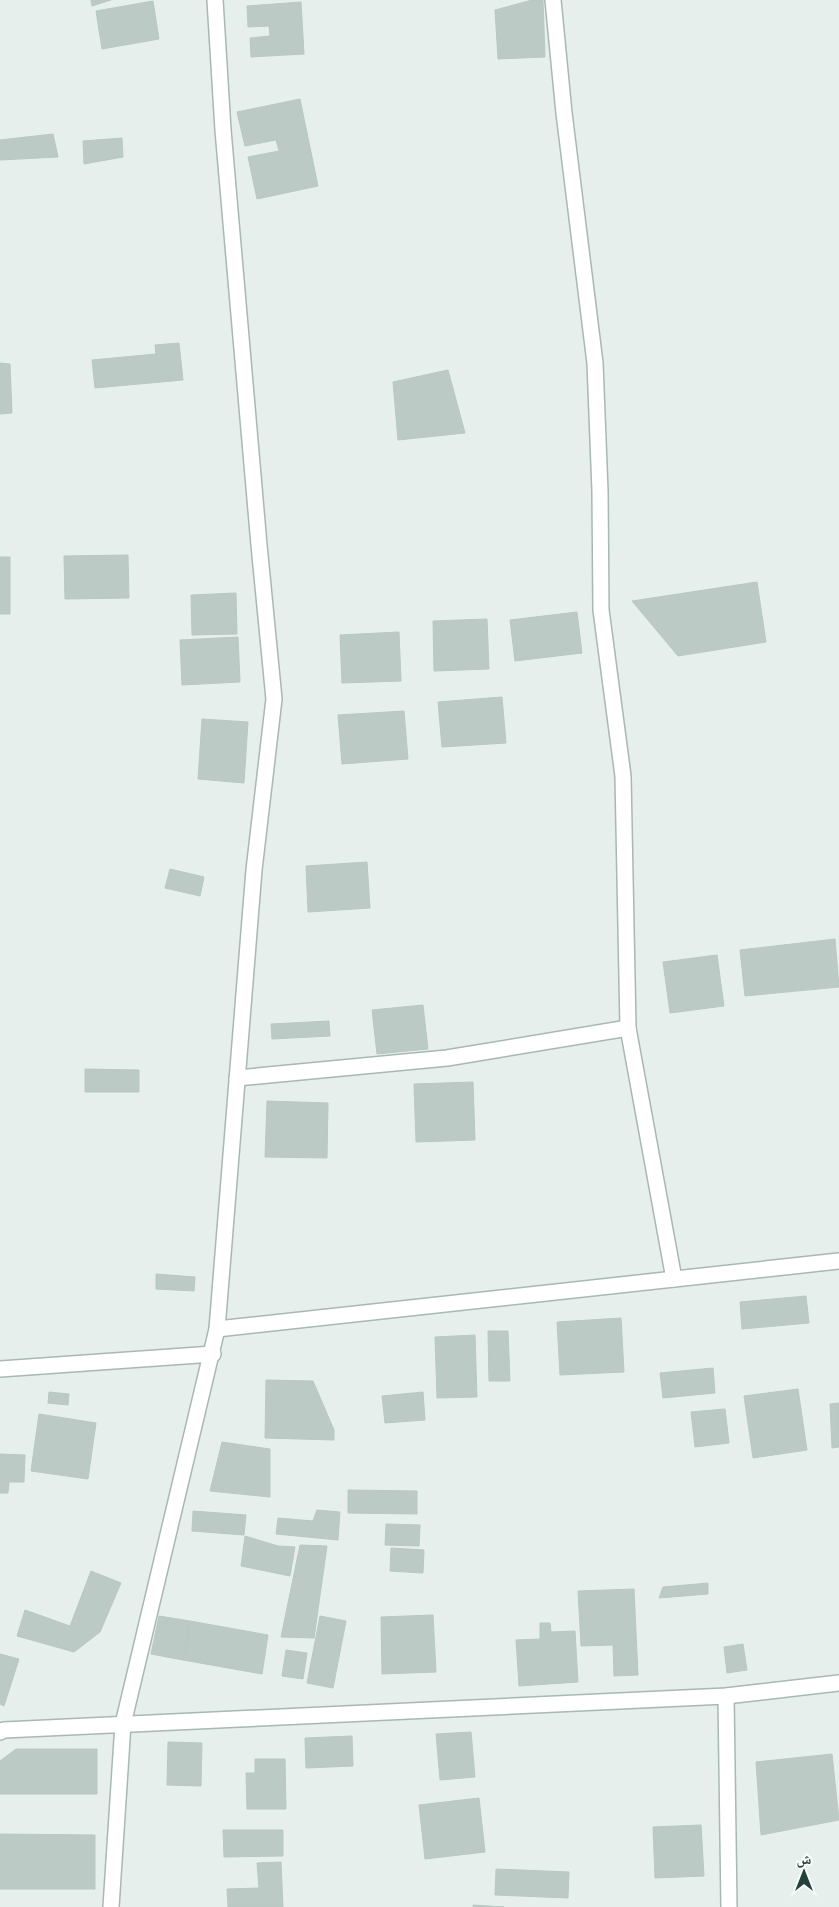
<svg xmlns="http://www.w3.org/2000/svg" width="839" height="1907" viewBox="0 0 839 1907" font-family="Helvetica,'Noto Naskh Arabic',sans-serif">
<rect width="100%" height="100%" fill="#e6efeb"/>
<!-- building -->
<g fill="#bbcac4" stroke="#b8c9c2">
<path d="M 91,0 L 111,0 L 92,6 Z"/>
<path d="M 532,0 L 543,0 L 545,57 L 498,59 L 495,10 Z"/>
<path d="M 153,1 L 159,39 L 102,49 L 96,11 Z"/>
<path d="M 301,2 L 304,54 L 251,57 L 250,38 L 270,36 L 269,26 L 248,27 L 247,6 Z"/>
<path d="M 300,99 L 318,186 L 257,199 L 248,157 L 279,151 L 276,140 L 245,146 L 237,112 Z"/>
<path d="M 53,134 L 58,157 L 0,160 L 0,140 Z"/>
<path d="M 122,138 L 123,157 L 84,164 L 83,141 Z"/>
<path d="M 179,343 L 183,380 L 95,388 L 92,360 L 156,354 L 155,345 Z"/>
<path d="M 0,363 L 10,364 L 12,413 L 0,414 Z"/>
<path d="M 448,370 L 465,433 L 398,440 L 393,382 Z"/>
<path d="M 128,555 L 129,598 L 65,599 L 64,556 Z"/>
<rect x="0" y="557" width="10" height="57"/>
<path d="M 757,582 L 766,642 L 678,656 L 632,601 Z"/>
<path d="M 236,593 L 237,634 L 192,635 L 191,595 Z"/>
<path d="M 577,612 L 582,653 L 515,661 L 510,620 Z"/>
<path d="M 487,619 L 489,669 L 434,671 L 433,621 Z"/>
<path d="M 399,632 L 401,681 L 342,683 L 340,635 Z"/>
<path d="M 238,637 L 240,682 L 182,685 L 180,640 Z"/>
<path d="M 502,697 L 506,743 L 442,747 L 438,702 Z"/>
<path d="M 404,711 L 408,759 L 342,764 L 338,715 Z"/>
<path d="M 202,719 L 248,722 L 244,783 L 198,779 Z"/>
<path d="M 367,862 L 370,908 L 308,912 L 306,866 Z"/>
<path d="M 170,869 L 204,877 L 200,896 L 165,888 Z"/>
<path d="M 835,939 L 839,987 L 745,996 L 740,950 Z"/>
<path d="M 717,955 L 724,1006 L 670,1013 L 663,962 Z"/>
<path d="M 423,1005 L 428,1049 L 377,1054 L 372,1010 Z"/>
<path d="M 329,1021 L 330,1036 L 272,1039 L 271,1024 Z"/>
<path d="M 85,1069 L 139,1070 L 139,1092 L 85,1092 Z"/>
<path d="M 473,1082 L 475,1140 L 416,1142 L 414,1084 Z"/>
<path d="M 267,1101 L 328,1103 L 327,1158 L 265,1157 Z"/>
<path d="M 156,1274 L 195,1277 L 194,1291 L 156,1289 Z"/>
<path d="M 806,1296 L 809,1323 L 742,1329 L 740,1302 Z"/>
<path d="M 621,1318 L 624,1372 L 560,1375 L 557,1322 Z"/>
<path d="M 488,1331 L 508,1331 L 510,1381 L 489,1381 Z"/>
<path d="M 475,1335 L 477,1397 L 437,1398 L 435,1337 Z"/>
<path d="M 713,1368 L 715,1393 L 663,1398 L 660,1373 Z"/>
<path d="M 266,1380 L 313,1381 L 334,1430 L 334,1440 L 265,1438 Z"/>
<path d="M 798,1389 L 807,1450 L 753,1458 L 744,1396 Z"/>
<path d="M 49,1392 L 69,1394 L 68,1405 L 48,1403 Z"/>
<path d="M 423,1392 L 425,1420 L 385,1423 L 382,1396 Z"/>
<path d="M 839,1403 L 839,1447 L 832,1448 L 830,1404 Z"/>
<path d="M 725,1409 L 729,1443 L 695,1447 L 691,1412 Z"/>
<path d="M 39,1414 L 96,1423 L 88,1479 L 31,1471 Z"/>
<path d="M 222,1442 L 270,1449 L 270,1497 L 210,1491 Z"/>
<path d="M 0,1454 L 25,1455 L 24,1482 L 9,1482 L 8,1493 L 0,1493 Z"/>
<path d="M 348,1490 L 417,1491 L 417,1514 L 348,1513 Z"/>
<path d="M 317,1510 L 340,1512 L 338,1540 L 276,1534 L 278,1518 L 313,1521 Z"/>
<path d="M 193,1511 L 246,1515 L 244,1535 L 192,1531 Z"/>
<path d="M 386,1524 L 420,1525 L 419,1546 L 385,1545 Z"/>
<path d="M 245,1536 L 278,1546 L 295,1547 L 290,1576 L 241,1566 Z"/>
<path d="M 300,1545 L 327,1546 L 314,1638 L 281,1637 Z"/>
<path d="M 391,1548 L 424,1550 L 423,1573 L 390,1571 Z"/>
<path d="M 91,1571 L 121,1583 L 100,1632 L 74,1652 L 17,1636 L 25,1610 L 70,1626 Z"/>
<path d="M 708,1583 L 708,1594 L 659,1598 L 663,1587 Z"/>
<path d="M 634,1589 L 638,1675 L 614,1676 L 613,1645 L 581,1646 L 578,1591 Z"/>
<path d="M 433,1615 L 436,1672 L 382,1674 L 381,1617 Z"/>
<path d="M 159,1616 L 190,1621 L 183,1660 L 151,1654 Z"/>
<path d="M 320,1616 L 346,1621 L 333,1688 L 307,1683 Z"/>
<path d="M 190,1621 L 268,1635 L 262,1674 L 183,1660 Z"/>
<path d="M 540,1623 L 550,1623 L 551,1632 L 575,1631 L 578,1682 L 519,1686 L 516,1640 L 540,1639 Z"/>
<path d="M 743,1644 L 747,1670 L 727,1673 L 724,1647 Z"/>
<path d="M 286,1650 L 307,1653 L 303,1679 L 282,1676 Z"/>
<path d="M 0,1654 L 19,1659 L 4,1706 L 0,1704 Z"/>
<path d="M 471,1732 L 475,1777 L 440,1780 L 436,1734 Z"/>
<path d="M 352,1736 L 353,1766 L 306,1768 L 305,1738 Z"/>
<path d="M 168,1742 L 202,1743 L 201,1786 L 167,1785 Z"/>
<path d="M 16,1749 L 97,1749 L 97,1794 L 0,1794 L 0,1761 Z"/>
<path d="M 832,1754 L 839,1820 L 761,1835 L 756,1762 Z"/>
<path d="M 255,1759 L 285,1759 L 286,1809 L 247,1809 L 246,1773 L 255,1773 Z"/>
<path d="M 479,1798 L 485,1852 L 425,1859 L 419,1805 Z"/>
<path d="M 701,1825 L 704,1876 L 655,1878 L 653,1827 Z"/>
<path d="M 223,1830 L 283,1830 L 283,1856 L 224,1857 Z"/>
<path d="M 0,1834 L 95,1835 L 95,1889 L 0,1889 Z"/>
<path d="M 281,1862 L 283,1907 L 228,1907 L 227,1889 L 259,1888 L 257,1863 Z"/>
<path d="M 496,1869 L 569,1872 L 568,1898 L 495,1895 Z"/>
<path d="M 473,1905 L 504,1907 L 473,1907 Z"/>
</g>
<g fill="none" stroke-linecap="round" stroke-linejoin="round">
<defs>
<g id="minor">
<path d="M 553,0 L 564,113 L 595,363 L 600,491 L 601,610 L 623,776 L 628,1028 L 674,1279"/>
<path d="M 237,1078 L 447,1058 L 628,1028"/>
<path d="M 217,1329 L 839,1261"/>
<path d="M 0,1369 L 213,1354"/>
<path d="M 726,1696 L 729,1907"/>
<path d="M 0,1732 L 4,1730 L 726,1696 L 839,1683"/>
<path d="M 111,1907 L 123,1724 L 217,1329 L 254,870 L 274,699 L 259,545 L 223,130 L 215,0"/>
</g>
</defs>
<!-- minor casing -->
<use href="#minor" stroke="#a8b8b2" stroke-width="18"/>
<!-- minor -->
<use href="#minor" stroke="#fff" stroke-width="15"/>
</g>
<!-- north arrow -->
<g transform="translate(804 1872)" stroke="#f7fbf9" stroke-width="4" paint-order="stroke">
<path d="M0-4L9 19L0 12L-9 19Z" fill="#24423a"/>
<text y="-8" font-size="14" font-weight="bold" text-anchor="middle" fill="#24423a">ش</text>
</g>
</svg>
